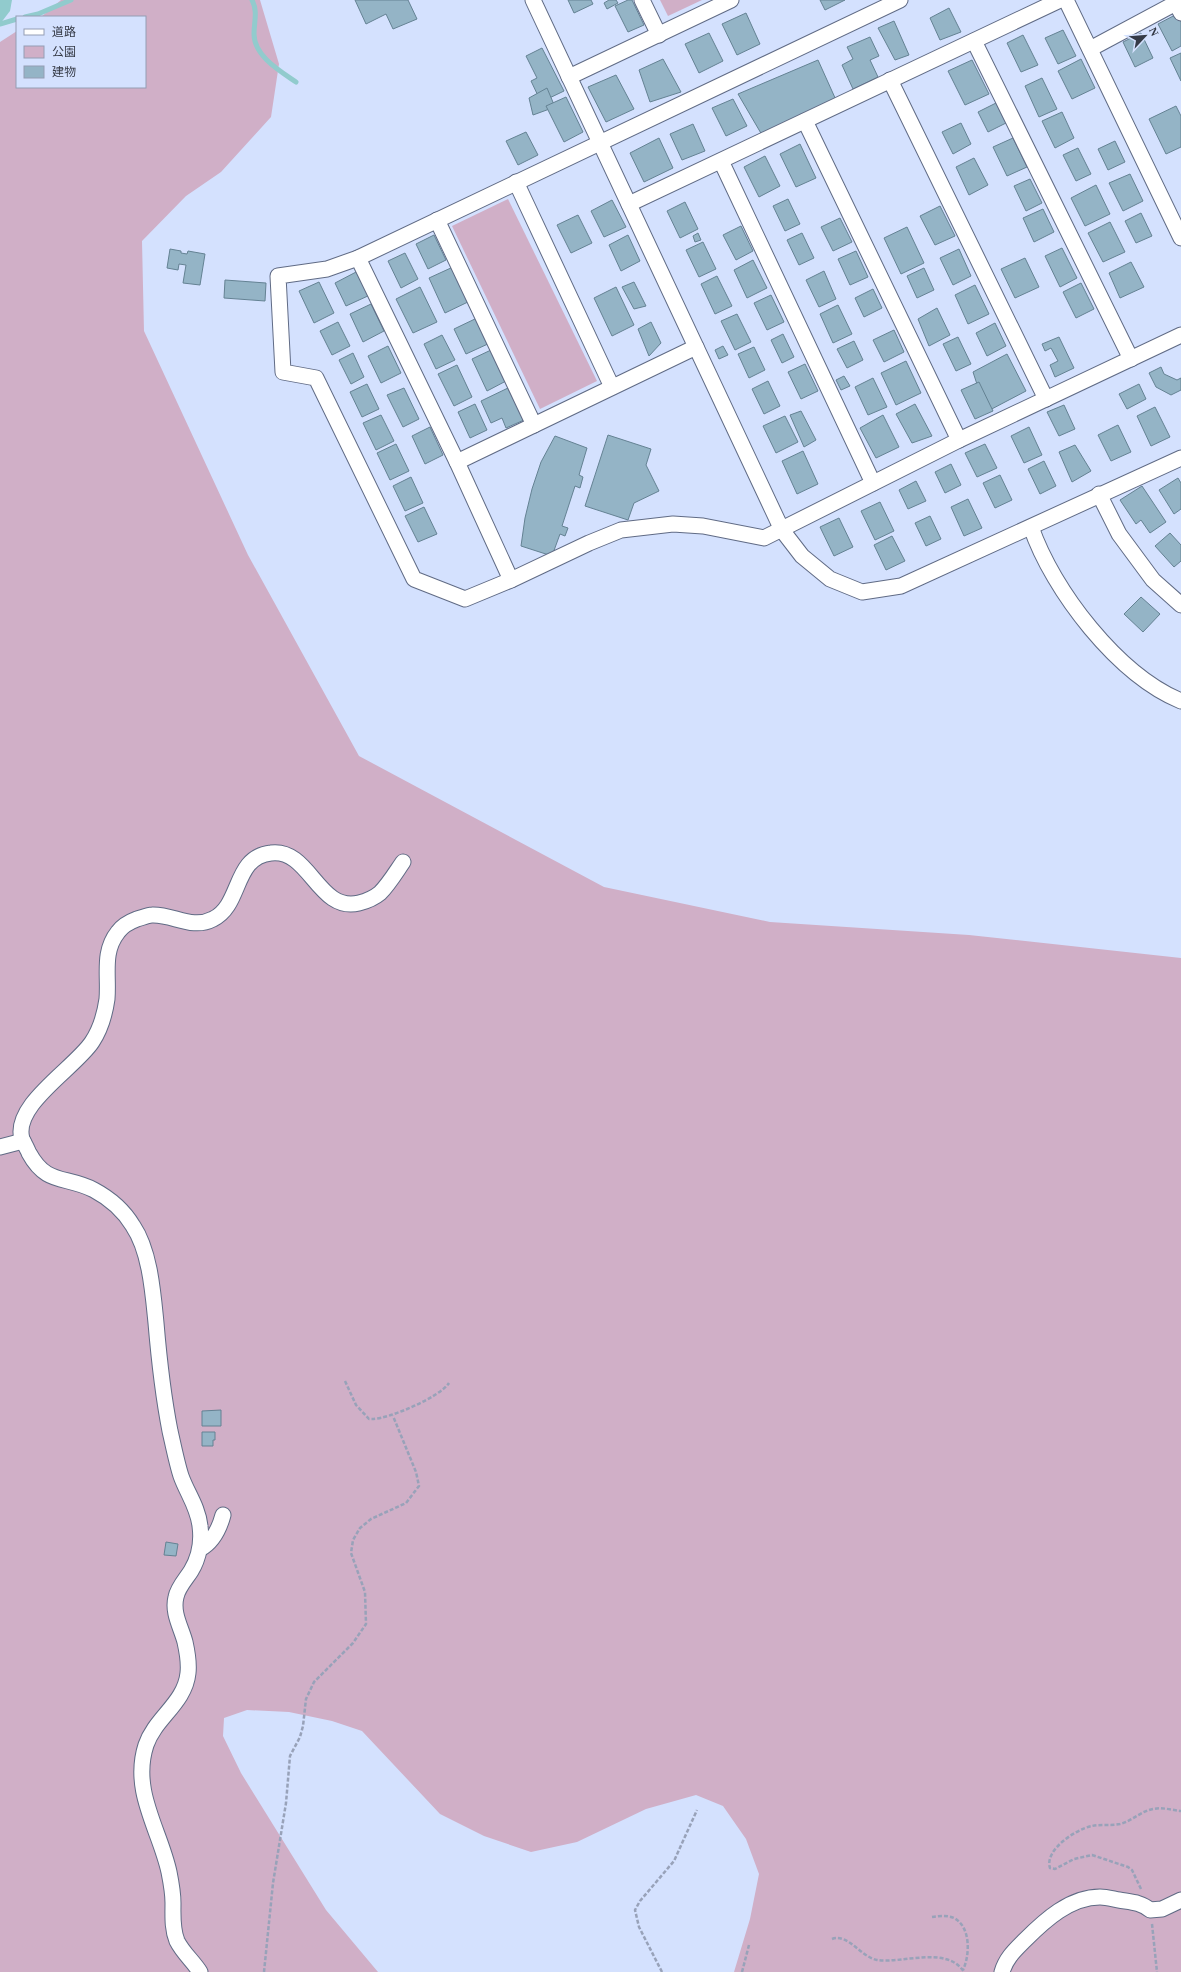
<svg xmlns="http://www.w3.org/2000/svg" width="1181" height="1972" viewBox="0 0 1181 1972" font-family="'Times New Roman','Noto Sans JP',serif">
<rect width="100%" height="100%" fill="#d4e1fe"/>
<!-- green -->
<g fill="#d0afc7">
<path d="M 61,0 L 260,0 L 279,64 L 271,117 L 221,172 L 186,196 L 142,241 L 144,331 L 248,555 L 359,756 L 604,887 L 770,922 L 969,935 L 1181,958 L 1181,1972 L 734,1972 L 750,1919 L 759,1874 L 746,1839 L 723,1806 L 696,1795 L 646,1809 L 577,1842 L 531,1852 L 484,1836 L 440,1814 L 362,1731 L 332,1721 L 289,1712 L 247,1710 L 224,1718 L 223,1736 L 241,1773 L 326,1910 L 378,1972 L 0,1972 L 0,42 L 17,31 L 17,87 L 145,87 L 145,17 L 41,17 Z"/>
<path d="M 660,0 L 702,0 L 668,16 Z"/>
<path d="M 508,199 L 597,381 L 540,409 L 452,226 Z"/>
</g>
<!-- water -->
<path fill="#91cbcd" d="M 0,0 L 12,0 L 10,11 L 0,24 Z"/>
<g fill="none" stroke-linecap="round" stroke-linejoin="round">
<!-- stream -->
<g stroke="#91cbcd" stroke-width="5">
<path d="M 252,0 C 258,11 254,22 254,34 C 254,56 280,71 296,82"/>
<path d="M 25,17 L 38,14 L 71,0"/>
<path d="M 0,24 L 17,19"/>
</g>
</g>
<!-- building -->
<g fill="#94b4c6" stroke="#648293">
<path d="M 355,0 L 408,0 L 417,19 L 393,29 L 386,14 L 366,24 Z"/>
<path d="M 568,0 L 591,0 L 593,4 L 574,13 Z"/>
<path d="M 609,0 L 616,0 L 618,3 L 607,9 L 604,3 Z"/>
<path d="M 628,0 L 632,0 L 644,25 L 628,32 L 615,6 Z"/>
<path d="M 820,0 L 845,0 L 825,10 Z"/>
<path d="M 949,8 L 961,32 L 940,40 L 930,18 Z"/>
<path d="M 746,13 L 760,44 L 737,55 L 722,24 Z"/>
<path d="M 1177,14 L 1181,22 L 1181,46 L 1172,51 L 1158,24 Z"/>
<path d="M 894,21 L 909,55 L 895,60 L 878,28 Z"/>
<path d="M 1063,30 L 1076,56 L 1058,64 L 1045,38 Z"/>
<path d="M 709,33 L 723,61 L 699,73 L 685,44 Z"/>
<path d="M 1141,33 L 1153,58 L 1135,67 L 1123,42 Z"/>
<path d="M 1023,35 L 1038,65 L 1021,72 L 1007,43 Z"/>
<path d="M 870,37 L 879,56 L 870,60 L 878,77 L 853,89 L 842,65 L 853,59 L 847,47 Z"/>
<path d="M 542,48 L 564,91 L 541,102 L 531,81 L 537,78 L 526,56 Z"/>
<path d="M 1181,53 L 1181,81 L 1170,58 Z"/>
<path d="M 663,59 L 681,92 L 650,102 L 639,70 Z"/>
<path d="M 1081,59 L 1095,88 L 1072,99 L 1058,71 Z"/>
<path d="M 818,60 L 836,100 L 762,135 L 738,94 Z"/>
<path d="M 972,60 L 989,94 L 965,105 L 948,71 Z"/>
<path d="M 616,75 L 634,109 L 606,122 L 588,87 Z"/>
<path d="M 1042,78 L 1057,109 L 1039,117 L 1025,86 Z"/>
<path d="M 547,88 L 555,107 L 533,115 L 529,98 Z"/>
<path d="M 566,97 L 583,132 L 564,142 L 546,106 Z"/>
<path d="M 733,99 L 747,126 L 726,136 L 712,108 Z"/>
<path d="M 996,103 L 1006,123 L 988,132 L 978,112 Z"/>
<path d="M 1176,106 L 1181,116 L 1181,147 L 1166,154 L 1149,119 Z"/>
<path d="M 1062,112 L 1074,138 L 1055,148 L 1042,121 Z"/>
<path d="M 961,123 L 971,144 L 953,154 L 942,132 Z"/>
<path d="M 693,124 L 705,151 L 682,160 L 670,134 Z"/>
<path d="M 526,132 L 538,155 L 518,165 L 506,141 Z"/>
<path d="M 659,138 L 673,168 L 644,182 L 630,153 Z"/>
<path d="M 1013,138 L 1027,167 L 1007,176 L 993,147 Z"/>
<path d="M 1115,141 L 1125,162 L 1108,170 L 1098,149 Z"/>
<path d="M 800,144 L 816,178 L 796,187 L 780,154 Z"/>
<path d="M 1078,148 L 1091,174 L 1076,181 L 1063,155 Z"/>
<path d="M 765,156 L 780,186 L 759,197 L 744,167 Z"/>
<path d="M 974,158 L 988,185 L 969,195 L 956,167 Z"/>
<path d="M 1130,174 L 1143,201 L 1123,211 L 1109,183 Z"/>
<path d="M 1030,179 L 1042,203 L 1026,211 L 1014,186 Z"/>
<path d="M 1096,185 L 1110,214 L 1085,226 L 1071,198 Z"/>
<path d="M 788,199 L 800,224 L 785,231 L 773,206 Z"/>
<path d="M 612,200 L 626,227 L 604,237 L 591,211 Z"/>
<path d="M 685,202 L 698,229 L 680,238 L 667,211 Z"/>
<path d="M 940,206 L 955,236 L 935,245 L 920,216 Z"/>
<path d="M 1043,209 L 1054,232 L 1034,242 L 1023,218 Z"/>
<path d="M 1141,213 L 1152,236 L 1136,243 L 1125,221 Z"/>
<path d="M 578,215 L 592,243 L 571,253 L 557,225 Z"/>
<path d="M 840,218 L 852,242 L 833,251 L 821,227 Z"/>
<path d="M 1110,222 L 1125,252 L 1103,262 L 1088,233 Z"/>
<path d="M 741,226 L 753,251 L 736,260 L 723,235 Z"/>
<path d="M 907,227 L 924,263 L 901,274 L 884,238 Z"/>
<path d="M 698,233 L 701,240 L 695,242 L 693,236 Z"/>
<path d="M 802,233 L 814,258 L 799,265 L 787,240 Z"/>
<path d="M 434,235 L 446,260 L 428,269 L 416,244 Z"/>
<path d="M 628,235 L 640,261 L 621,271 L 609,245 Z"/>
<path d="M 703,242 L 716,269 L 699,277 L 686,250 Z"/>
<path d="M 1062,248 L 1077,278 L 1060,287 L 1045,256 Z"/>
<path d="M 170,249 L 181,251 L 181,253 L 187,254 L 188,251 L 205,254 L 200,285 L 183,283 L 186,265 L 179,264 L 178,270 L 167,268 Z"/>
<path d="M 959,249 L 971,276 L 953,285 L 940,258 Z"/>
<path d="M 856,251 L 868,277 L 850,285 L 838,259 Z"/>
<path d="M 405,253 L 418,279 L 401,288 L 388,261 Z"/>
<path d="M 1025,258 L 1039,287 L 1015,298 L 1001,269 Z"/>
<path d="M 753,260 L 767,288 L 747,298 L 734,270 Z"/>
<path d="M 1131,262 L 1144,287 L 1120,298 L 1109,273 Z"/>
<path d="M 453,267 L 470,301 L 445,313 L 429,278 Z"/>
<path d="M 924,268 L 934,290 L 917,298 L 907,276 Z"/>
<path d="M 358,271 L 370,295 L 346,306 L 335,283 Z"/>
<path d="M 824,271 L 836,299 L 819,307 L 806,280 Z"/>
<path d="M 717,276 L 732,306 L 715,314 L 701,284 Z"/>
<path d="M 225,280 L 266,283 L 265,301 L 224,298 Z"/>
<path d="M 319,282 L 334,313 L 314,323 L 299,291 Z"/>
<path d="M 634,282 L 646,306 L 634,309 L 622,287 Z"/>
<path d="M 1081,283 L 1094,309 L 1076,318 L 1063,292 Z"/>
<path d="M 975,285 L 989,314 L 968,324 L 955,295 Z"/>
<path d="M 420,287 L 437,322 L 413,333 L 396,299 Z"/>
<path d="M 616,287 L 634,325 L 612,336 L 594,298 Z"/>
<path d="M 873,289 L 882,308 L 864,317 L 855,298 Z"/>
<path d="M 771,295 L 784,322 L 767,330 L 754,303 Z"/>
<path d="M 371,304 L 384,331 L 363,342 L 350,314 Z"/>
<path d="M 838,305 L 852,334 L 833,343 L 820,314 Z"/>
<path d="M 937,308 L 950,335 L 929,346 L 918,319 Z"/>
<path d="M 737,314 L 751,342 L 735,350 L 721,321 Z"/>
<path d="M 477,318 L 490,343 L 466,354 L 454,329 Z"/>
<path d="M 338,322 L 350,346 L 332,355 L 320,331 Z"/>
<path d="M 651,322 L 661,343 L 649,356 L 638,329 Z"/>
<path d="M 995,323 L 1006,346 L 987,356 L 976,333 Z"/>
<path d="M 894,330 L 904,352 L 884,362 L 873,340 Z"/>
<path d="M 783,334 L 794,357 L 782,363 L 771,340 Z"/>
<path d="M 442,335 L 455,360 L 436,369 L 424,344 Z"/>
<path d="M 958,337 L 971,364 L 956,371 L 943,344 Z"/>
<path d="M 1059,337 L 1074,368 L 1055,377 L 1050,365 L 1058,361 L 1051,348 L 1045,351 L 1042,344 Z"/>
<path d="M 854,341 L 863,360 L 847,368 L 837,349 Z"/>
<path d="M 388,346 L 401,373 L 381,383 L 368,356 Z"/>
<path d="M 723,346 L 728,355 L 719,359 L 715,350 Z"/>
<path d="M 754,347 L 765,370 L 749,378 L 738,354 Z"/>
<path d="M 491,350 L 506,381 L 487,391 L 472,359 Z"/>
<path d="M 353,353 L 364,377 L 351,384 L 339,360 Z"/>
<path d="M 1007,354 L 1026,391 L 986,412 L 973,372 Z"/>
<path d="M 906,361 L 921,393 L 896,405 L 881,373 Z"/>
<path d="M 805,364 L 818,391 L 801,399 L 788,372 Z"/>
<path d="M 457,365 L 472,397 L 454,406 L 438,374 Z"/>
<path d="M 1161,367 L 1164,374 L 1177,380 L 1181,378 L 1181,390 L 1171,395 L 1156,387 L 1149,373 Z"/>
<path d="M 844,376 L 850,386 L 841,390 L 836,380 Z"/>
<path d="M 873,378 L 887,407 L 868,415 L 855,387 Z"/>
<path d="M 768,381 L 780,406 L 764,414 L 752,389 Z"/>
<path d="M 979,382 L 993,411 L 975,419 L 961,390 Z"/>
<path d="M 367,384 L 379,409 L 362,417 L 350,392 Z"/>
<path d="M 1139,384 L 1146,399 L 1127,409 L 1119,394 Z"/>
<path d="M 404,388 L 419,419 L 403,427 L 387,395 Z"/>
<path d="M 508,388 L 524,420 L 506,428 L 502,418 L 491,423 L 481,401 Z"/>
<path d="M 475,404 L 487,430 L 470,438 L 458,412 Z"/>
<path d="M 915,404 L 932,436 L 912,443 L 896,414 Z"/>
<path d="M 1064,405 L 1075,429 L 1059,436 L 1047,412 Z"/>
<path d="M 1155,407 L 1170,437 L 1151,446 L 1137,416 Z"/>
<path d="M 801,411 L 816,440 L 804,447 L 790,415 Z"/>
<path d="M 381,415 L 394,441 L 376,450 L 363,423 Z"/>
<path d="M 883,415 L 899,447 L 876,458 L 860,428 Z"/>
<path d="M 785,416 L 798,442 L 776,453 L 763,426 Z"/>
<path d="M 1118,425 L 1131,452 L 1111,461 L 1098,435 Z"/>
<path d="M 430,427 L 443,455 L 425,464 L 412,436 Z"/>
<path d="M 1029,427 L 1042,455 L 1024,463 L 1011,436 Z"/>
<path d="M 608,435 L 651,449 L 646,465 L 659,491 L 634,503 L 628,520 L 585,506 Z"/>
<path d="M 555,436 L 587,448 L 579,475 L 583,477 L 580,488 L 575,486 L 562,526 L 568,528 L 565,536 L 560,534 L 552,556 L 521,546 L 525,518 L 532,489 L 541,462 Z"/>
<path d="M 396,444 L 409,471 L 390,480 L 377,453 Z"/>
<path d="M 985,444 L 997,468 L 977,477 L 965,453 Z"/>
<path d="M 1075,445 L 1091,471 L 1072,482 L 1059,452 Z"/>
<path d="M 803,451 L 818,484 L 797,494 L 782,461 Z"/>
<path d="M 1044,461 L 1056,486 L 1040,494 L 1028,469 Z"/>
<path d="M 951,464 L 961,485 L 945,493 L 935,472 Z"/>
<path d="M 1000,475 L 1012,500 L 995,508 L 983,483 Z"/>
<path d="M 411,477 L 423,503 L 405,511 L 393,486 Z"/>
<path d="M 1178,478 L 1181,483 L 1181,509 L 1174,514 L 1159,490 Z"/>
<path d="M 916,481 L 926,501 L 908,509 L 899,490 Z"/>
<path d="M 1142,486 L 1166,522 L 1150,533 L 1141,520 L 1136,524 L 1120,500 Z"/>
<path d="M 968,499 L 982,528 L 964,536 L 951,507 Z"/>
<path d="M 880,502 L 894,531 L 875,540 L 861,511 Z"/>
<path d="M 424,507 L 437,534 L 418,542 L 405,516 Z"/>
<path d="M 930,516 L 941,539 L 926,546 L 915,523 Z"/>
<path d="M 839,518 L 853,547 L 834,556 L 820,527 Z"/>
<path d="M 1170,533 L 1181,545 L 1181,561 L 1174,567 L 1155,546 Z"/>
<path d="M 892,536 L 905,561 L 886,570 L 874,545 Z"/>
<path d="M 1141,597 L 1160,614 L 1143,632 L 1124,614 Z"/>
<path d="M 221,1410 L 221,1426 L 202,1426 L 202,1411 Z"/>
<path d="M 202,1432 L 215,1432 L 215,1440 L 213,1440 L 213,1446 L 202,1446 Z"/>
<path d="M 166,1542 L 178,1544 L 176,1556 L 164,1555 Z"/>
</g>
<g fill="none" stroke-linecap="round" stroke-linejoin="round">
<defs>
<g id="street">
<path d="M 533,0 L 782,530 L 802,556 L 830,579 L 862,592 L 901,586 L 1181,458"/>
<path d="M 642,0 L 659,35"/>
<path d="M 900,0 L 358,258 L 327,269 L 278,276 L 283,372 L 316,378 L 414,579 L 465,599 L 511,580 L 589,543 L 621,530 L 673,524 L 703,526 L 764,538 L 959,440 L 1181,335"/>
<path d="M 1066,0 L 1181,238"/>
<path d="M 974,41 L 1131,359"/>
<path d="M 1090,49 L 1176,3 L 1181,13"/>
<path d="M 569,77 L 731,0"/>
<path d="M 890,80 L 1046,399"/>
<path d="M 805,121 L 959,440"/>
<path d="M 721,161 L 873,483"/>
<path d="M 516,182 L 612,387"/>
<path d="M 629,204 L 1060,0"/>
<path d="M 437,220 L 534,425"/>
<path d="M 358,258 L 457,462 L 511,580"/>
<path d="M 457,462 L 696,347"/>
<path d="M 1099,494 L 1119,534 L 1153,580 L 1181,605"/>
<path d="M 1031,527 C 1053,591 1118,675 1181,701"/>
<path d="M 0,1147 L 23,1141"/>
<path d="M 200,1549 C 213,1542 219,1530 223,1515"/>
<path d="M 200,1972 C 193,1961 183,1953 177,1941 C 172,1929 173,1916 173,1903 C 173,1893 171,1882 169,1872 C 160,1830 131,1791 146,1745 C 155,1718 185,1703 188,1673 C 189,1664 187,1651 185,1642 C 181,1627 172,1613 176,1597 C 178,1587 186,1579 191,1571 C 199,1558 202,1541 200,1526 C 198,1507 187,1493 181,1476 C 177,1464 173,1444 170,1431 C 163,1395 159,1359 156,1323 C 153,1293 150,1251 133,1226 C 124,1211 109,1198 94,1190 C 65,1175 47,1186 29,1153 C 29,1152 23,1141 22,1139 C 12,1105 75,1068 92,1042 C 100,1030 105,1013 107,999 C 109,975 102,952 118,932 C 123,925 129,922 137,919 C 141,918 148,915 152,915 C 173,914 192,930 213,919 C 242,905 233,857 271,853 C 310,848 318,913 359,903 C 367,901 374,898 380,893 C 389,884 396,872 403,862"/>
<path d="M 1002,1972 C 1006,1958 1015,1950 1025,1940 C 1045,1920 1070,1897 1100,1897 C 1107,1897 1113,1899 1119,1900 C 1130,1902 1141,1902 1150,1910 L 1162,1909 L 1181,1900"/>
</g>
</defs>
<!-- street casing -->
<use href="#street" stroke="#606b85" stroke-width="17"/>
<!-- path -->
<g stroke="#98a2b9" stroke-width="2.5" stroke-dasharray="4 2" stroke-linecap="butt">
<path d="M 345,1381 L 356,1405 L 369,1419 L 372,1419 C 389,1419 440,1397 449,1383"/>
<path d="M 1141,1889 L 1132,1870 L 1128,1867 L 1092,1855 L 1074,1859 L 1055,1869 L 1050,1868 C 1044,1850 1076,1829 1092,1826 C 1101,1824 1111,1826 1120,1824 C 1132,1821 1141,1811 1153,1809 C 1162,1807 1172,1810 1181,1811"/>
<path d="M 932,1917 C 939,1916 947,1915 954,1918 C 971,1927 970,1955 963,1970"/>
<path d="M 1152,1924 L 1157,1972"/>
<path d="M 832,1939 C 848,1933 861,1957 877,1960 C 902,1964 947,1945 964,1972"/>
<path d="M 264,1972 L 273,1883 L 286,1803 L 290,1756 L 300,1737 L 303,1726 L 306,1699 L 314,1682 L 353,1643 L 366,1624 L 365,1592 L 351,1553 L 353,1540 L 360,1528 L 371,1519 L 406,1503 L 419,1486 L 416,1472 L 393,1416"/>
<path d="M 662,1972 L 639,1927 L 635,1910 L 640,1901 L 674,1861 L 697,1810"/>
<path d="M 742,1972 L 749,1945"/>
</g>
<!-- street -->
<use href="#street" stroke="#fff" stroke-width="15"/>
</g>
<!-- legend -->
<rect x="16" y="16" width="130" height="72" fill="#d4e1fe" stroke="#949eb4"/>
<rect x="24" y="29" width="20" height="6" fill="#ffffff" stroke="#949eb4"/>
<text x="52" y="36" font-size="12" fill="#353a46">道路</text>
<rect x="24" y="46" width="20" height="12" fill="#d0afc7" stroke="#949eb4"/>
<text x="52" y="56" font-size="12" fill="#353a46">公園</text>
<rect x="24" y="66" width="20" height="12" fill="#94b4c6" stroke="#949eb4"/>
<text x="52" y="76" font-size="12" fill="#353a46">建物</text>
<!-- north arrow -->
<g transform="translate(1145 36) rotate(64)" stroke="#d4e1fe" stroke-width="3" paint-order="stroke">
<path d="M0-3L7 15L0 10L-7 15Z" fill="#353a46"/>
<text y="-6" font-size="11" font-weight="bold" text-anchor="middle" fill="#353a46">N</text>
</g>
</svg>
